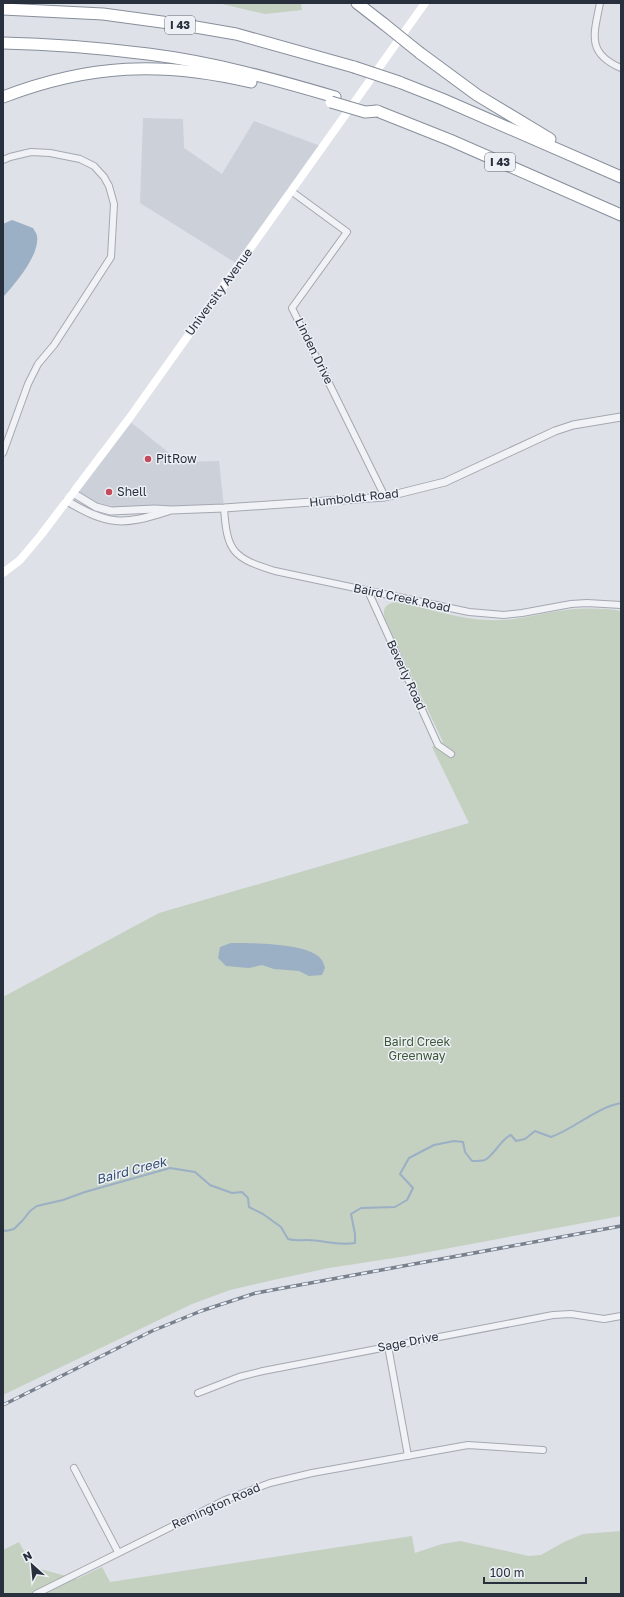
<svg xmlns="http://www.w3.org/2000/svg" width="624" height="1597" viewBox="0 0 624 1597" font-family="'Golos Text',sans-serif">
<rect width="100%" height="100%" fill="#dee1e7"/>
<!-- built -->
<g fill="#ccd0d8">
<path d="M 143,118 L 183,119 L 184,148 L 222,174 L 254,121 L 323,147 L 239,265 L 140,203 Z"/>
<path d="M 128,420 L 168,452 L 174,462 L 219,461 L 224,508 L 111,511 L 73,493 Z"/>
</g>
<!-- green -->
<g fill="#c4d0c0">
<path d="M 218,3 L 301,3 L 302,10 L 265,14 Z"/>
<path d="M 395,602 C 426,607 456,619 488,620 C 514,622 540,613 566,610 C 585,608 603,608 621,611 L 621,1216 L 407,1256 L 329,1268 L 273,1280 L 230,1290 L 192,1304 L 3,1395 L 3,997 L 159,913 L 469,823 L 432,747 L 443,742 L 385,619 C 382,609 385,604 395,602 Z"/>
<path d="M 621,1531 L 621,1594 L 3,1594 L 3,1550 L 19,1542 L 33,1567 L 77,1579 L 102,1567 L 110,1582 L 412,1536 L 415,1553 L 442,1544 L 460,1541 L 529,1556 L 541,1555 L 564,1542 L 583,1534 Z"/>
</g>
<!-- water -->
<g fill="#9bafc5">
<path d="M 12,220 L 33,228 C 34,230 37,234 37,236 C 40,255 15,284 3,297 L 3,224 Z"/>
<path d="M 231,943 C 250,943 309,943 321,959 C 323,961 324,965 325,968 L 322,975 L 309,976 L 299,971 L 274,969 L 262,965 L 249,968 L 226,966 L 218,958 L 220,947 Z"/>
</g>
<g fill="none" stroke-linecap="round" stroke-linejoin="round">
<!-- stream -->
<path stroke="#9bafc5" stroke-width="2" d="M 3,1230 L 6,1231 L 14,1229 L 23,1220 L 30,1211 L 37,1206 L 63,1200 L 85,1192 L 170,1168 L 195,1172 L 210,1185 L 232,1193 L 242,1192 L 248,1198 L 249,1207 L 263,1214 L 281,1227 L 288,1239 C 295,1241 299,1240 307,1240 C 324,1240 336,1246 355,1243 L 355,1234 L 351,1214 L 361,1208 L 395,1207 L 407,1200 L 413,1188 L 400,1174 L 409,1158 L 434,1145 L 454,1141 L 463,1142 L 465,1152 L 472,1161 C 476,1161 481,1161 485,1160 C 495,1154 502,1138 511,1135 L 516,1141 L 525,1139 L 535,1131 L 551,1137 C 576,1128 595,1108 621,1103"/>
<defs>
<g id="minor">
<path d="M 600,3 C 594,34 586,53 621,68"/>
<path d="M 3,160 L 10,157 L 31,152 L 50,153 L 80,159 L 94,166 L 104,177 L 109,186 L 114,204 L 111,257 L 54,345 L 38,364 L 28,384 L 3,453"/>
<path d="M 291,191 L 347,232 L 292,308 L 385,497"/>
<path d="M 224,508 C 227,552 233,558 275,571 L 469,612 L 504,615 L 522,613 L 571,604 L 587,603 L 621,605"/>
<path d="M 368,591 L 438,745 L 451,754"/>
<path d="M 388,1346 L 408,1456"/>
<path d="M 198,1393 L 239,1377 L 263,1371 L 553,1315 L 571,1314 L 604,1319 L 621,1316"/>
<path d="M 74,1468 L 118,1552"/>
<path d="M 36,1594 L 225,1500 L 270,1483 L 312,1473 L 468,1445 L 543,1450"/>
</g>
<g id="tertiary">
<path d="M 73,493 L 96,507 L 111,511 L 155,509 L 171,510 L 224,508 L 385,497 L 445,482 L 555,431 L 573,425 L 621,417"/>
<path d="M 67,501 C 108,525 122,526 168,511"/>
</g>
<g id="motorway">
<path d="M 357,3 L 384,24"/>
<path d="M 3,9 L 103,14 L 184,25 L 236,34 L 354,67"/>
<path d="M 3,43 C 52,44 100,48 148,54 C 212,62 274,79 335,97"/>
<path d="M 420,53 L 477,95 L 550,139"/>
<path d="M 399,82 L 442,99 L 621,177"/>
<path d="M 3,97 C 89,64 162,61 251,82"/>
<path d="M 377,111 L 450,140 L 621,215"/>
</g>
</defs>
<!-- minor casing -->
<use href="#minor" stroke="#a4a8b1" stroke-width="8"/>
<!-- tertiary casing -->
<use href="#tertiary" stroke="#a4a8b1" stroke-width="9"/>
<!-- motorway casing -->
<use href="#motorway" stroke="#878f9c" stroke-width="13"/>
<!-- minor -->
<use href="#minor" stroke="#f1f2f5" stroke-width="6"/>
<!-- tertiary -->
<use href="#tertiary" stroke="#f1f2f5" stroke-width="7"/>
<!-- secondary -->
<path stroke="#fff" stroke-width="8" d="M 3,573 L 20,560 L 41,535 L 128,420 L 425,3"/>
<!-- motorway -->
<use href="#motorway" stroke="#fff" stroke-width="11"/>
<defs>
<path id="rail" d="M 3,1405 L 152,1331 L 201,1311 L 256,1293 L 621,1226"/>
</defs>
<!-- rail casing -->
<use href="#rail" stroke="#79818f" stroke-width="3.5"/>
<!-- rail -->
<use href="#rail" stroke="#edf0f5" stroke-width="2" stroke-dasharray="6" stroke-linecap="butt"/>
<defs>
<g id="motorway-bridge">
<path d="M 384,24 L 420,53"/>
<path d="M 354,67 L 399,82"/>
<path d="M 331,102 L 365,112 L 377,111"/>
</g>
</defs>
<!-- motorway-bridge casing -->
<use href="#motorway-bridge" stroke="#878f9c" stroke-width="13" stroke-linecap="butt"/>
<!-- motorway-bridge -->
<use href="#motorway-bridge" stroke="#fff" stroke-width="11"/>
</g>
<!-- markers -->
<g fill="#c54a5b" stroke="#edf0f5" stroke-width="1.5">
<circle cx="148" cy="459" r="4"/>
<circle cx="109" cy="492" r="4"/>
</g>
<g text-anchor="middle" stroke-width="3" stroke-linejoin="round" paint-order="stroke">
<!-- shield labels -->
<g fill="#edf0f5" stroke="#636974" stroke-width="1">
<rect x="165" y="16" width="30" height="18" rx="3"/>
<rect x="485" y="153" width="30" height="18" rx="3"/>
</g>
<g font-size="11" font-weight="bold" fill="#282f3d">
<text x="180" y="29">I 43</text>
<text x="500" y="166">I 43</text>
</g>
<!-- street labels -->
<g font-size="12" fill="#282f3d" stroke="#edf0f5">
<text transform="translate(219 292) rotate(-54)" y="4">University Avenue</text>
<text transform="translate(314 351) rotate(64)" y="4">Linden Drive</text>
<text transform="translate(354 498) rotate(-6)" y="4">Humboldt Road</text>
<text transform="translate(402 598) rotate(12)" y="4">Baird Creek Road</text>
<text transform="translate(406 675) rotate(65)" y="4">Beverly Road</text>
<text transform="translate(408 1342) rotate(-11)" y="4">Sage Drive</text>
<text transform="translate(216 1506) rotate(-24)" y="4">Remington Road</text>
</g>
<!-- poi labels -->
<g font-size="12" fill="#282f3d" stroke="#edf0f5" text-anchor="start">
<text x="156" y="463">PitRow</text>
<text x="117" y="496">Shell</text>
</g>
<!-- park labels -->
<g font-size="12" fill="#3c5737" stroke="#edf0f5">
<text x="417" y="1046">Baird Creek<tspan x="417" dy="14">Greenway</tspan></text>
</g>
<!-- water labels -->
<g font-size="13" font-style="italic" fill="#354e6e" stroke="#edf0f5">
<text transform="translate(131 1170) rotate(-15)" y="5">Baird Creek</text>
</g>
</g>
<!-- border -->
<rect width="624" height="1597" fill="none" stroke="#282f3d" stroke-width="8"/>
<!-- north arrow -->
<g transform="translate(32 1565) rotate(333)" stroke="#edf0f5" stroke-width="3" paint-order="stroke">
<path d="M0-3L7 15L0 10L-7 15Z" fill="#282f3d"/>
<text y="-6" font-size="11" font-weight="bold" text-anchor="middle" fill="#282f3d">N</text>
</g>
<!-- scale -->
<path d="M484 1577v6h102v-6" fill="none" stroke="#282f3d" stroke-width="2"/>
<text x="490" y="1577" font-size="12" fill="#282f3d" stroke="#edf0f5" stroke-width="3" paint-order="stroke">100 m</text>
</svg>
